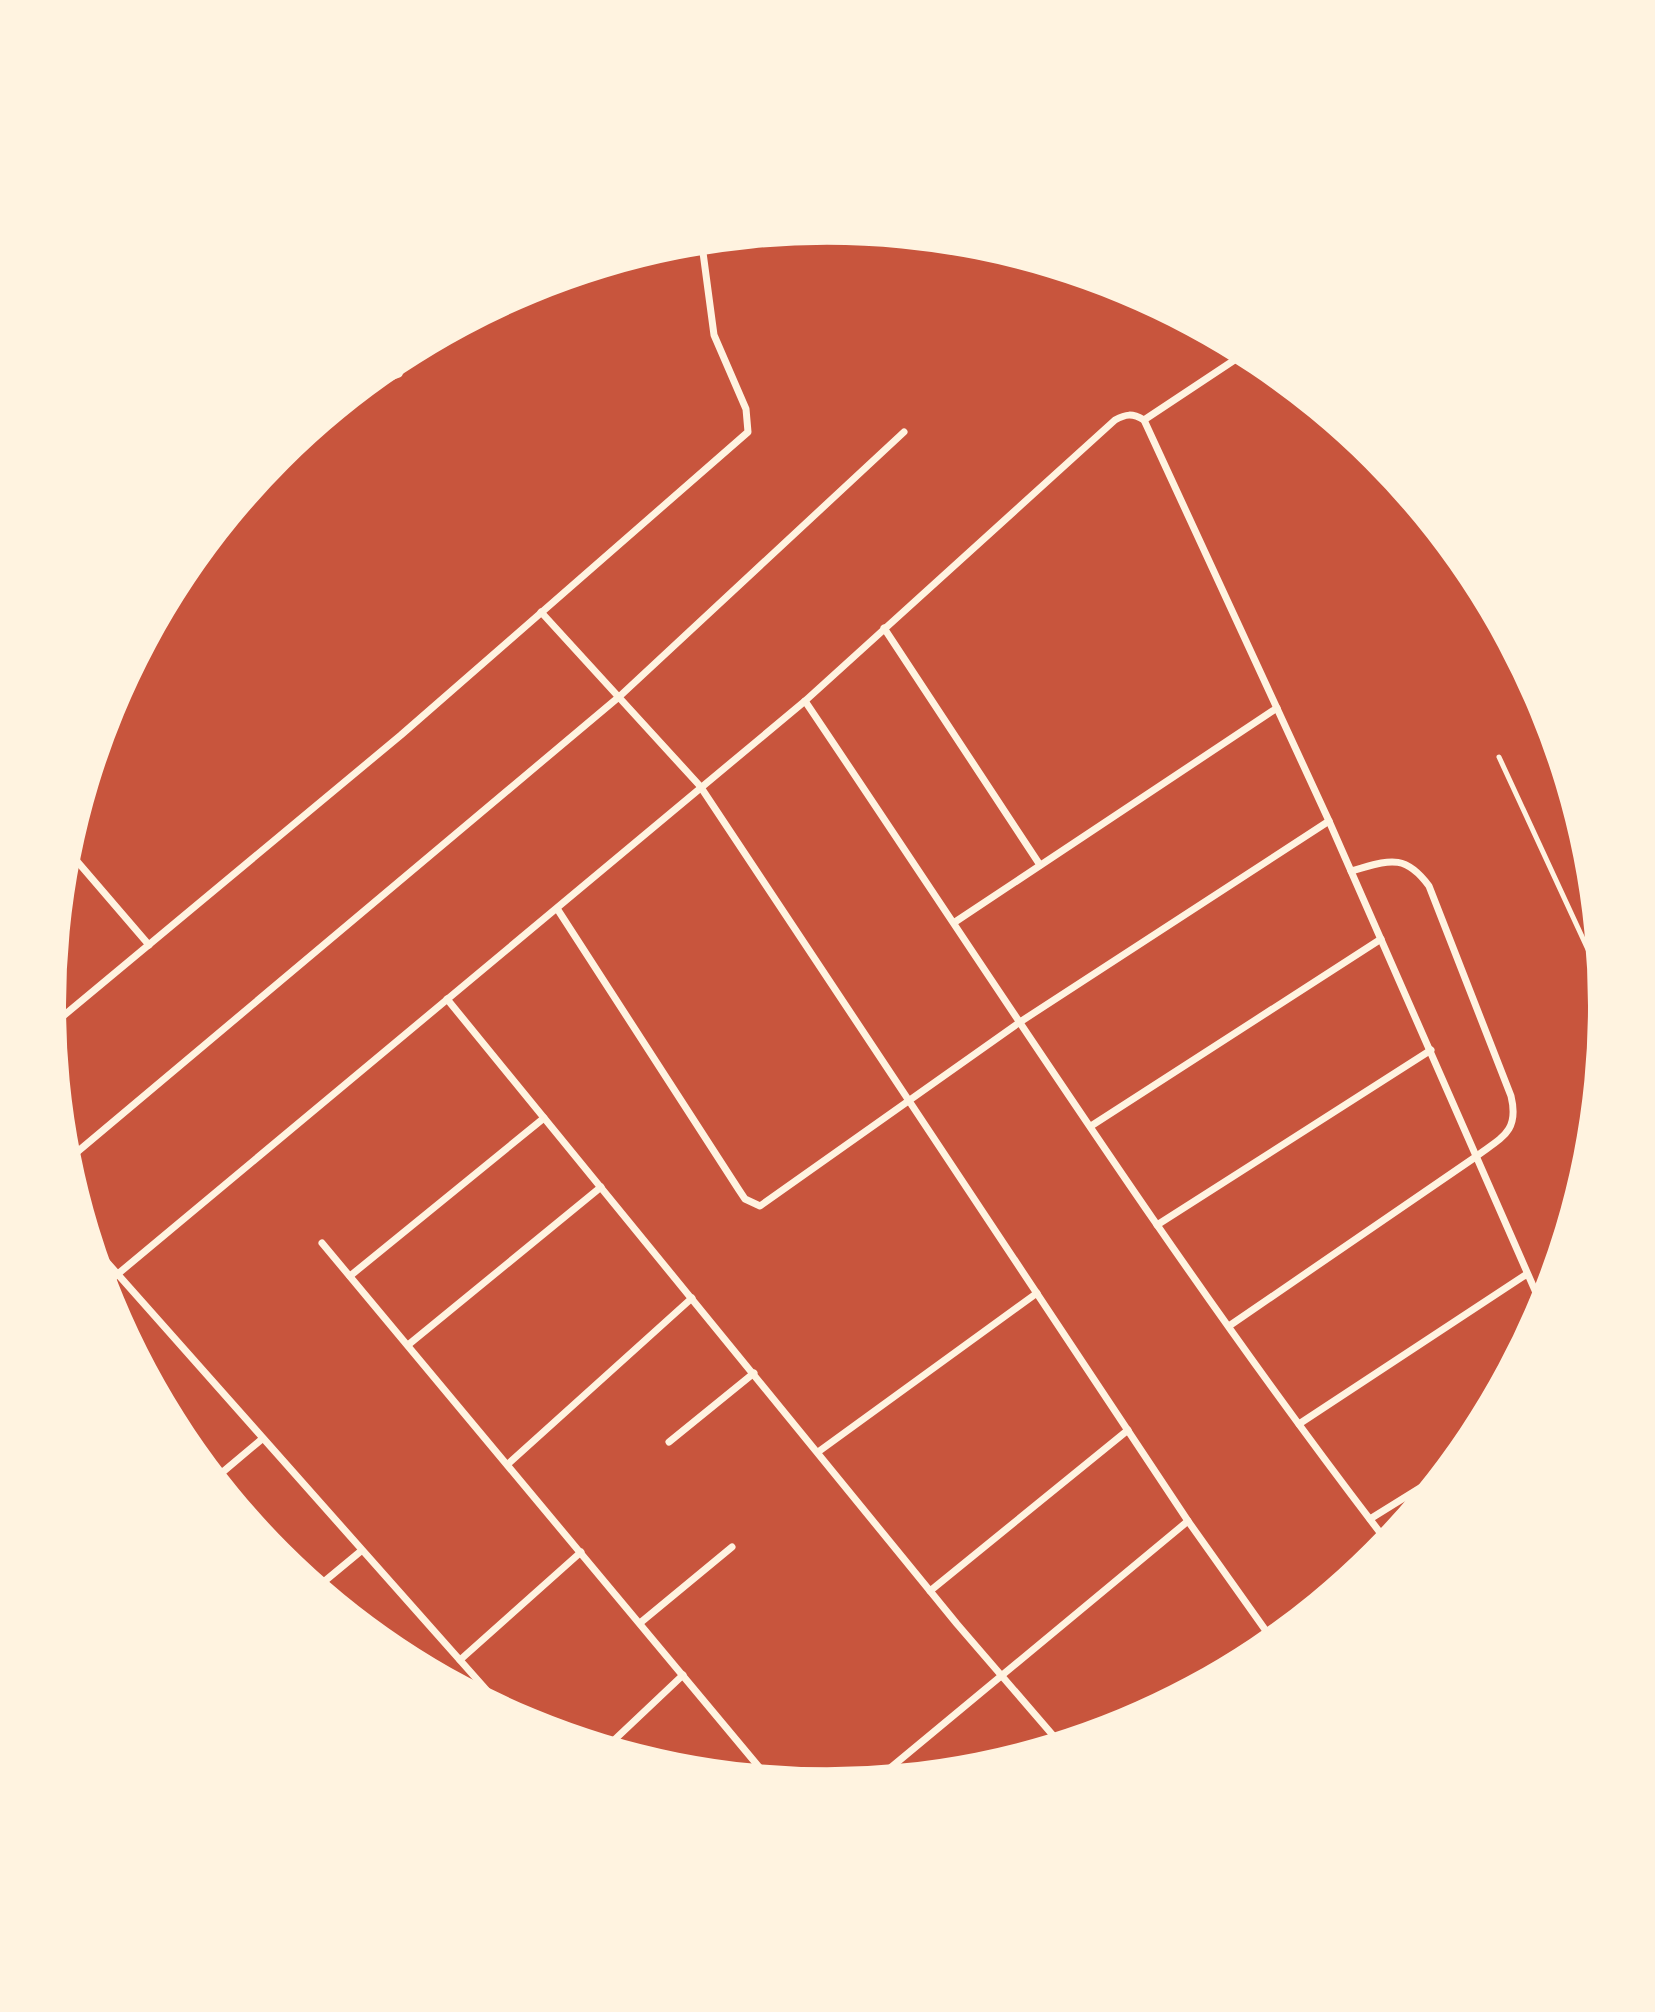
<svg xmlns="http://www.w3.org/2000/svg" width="1655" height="2012" viewBox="0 0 1655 2012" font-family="Rubik,sans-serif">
<rect width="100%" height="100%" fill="#c8553d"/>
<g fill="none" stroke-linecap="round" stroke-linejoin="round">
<!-- service -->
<path stroke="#fff3e0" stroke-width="5" d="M 1499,757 L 1597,969"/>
<!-- minor -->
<g stroke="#fff3e0" stroke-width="7">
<path d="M 372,384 L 399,374 L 406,359"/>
<path d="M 1144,420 L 1242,355"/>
<path d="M 541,612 L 700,786 L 1188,1521 L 1271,1638"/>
<path d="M 884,628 L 1040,865"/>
<path d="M 805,701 C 995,983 1178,1270 1385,1539"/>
<path d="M 69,858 L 76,860 L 149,945"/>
<path d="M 558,910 L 739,1190 L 745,1199 L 760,1206 L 1020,1022 L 1329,821"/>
<path d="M 955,922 L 1277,708"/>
<path d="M 447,999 L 957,1624 L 1057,1740"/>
<path d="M 56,1022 L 401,735 L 748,432 L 746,409 L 714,335 L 702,245"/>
<path d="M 1091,1126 L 1381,939"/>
<path d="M 70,1158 L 620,696 L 904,432"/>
<path d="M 1157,1225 L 1431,1050"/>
<path d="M 322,1243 L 764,1773"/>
<path d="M 98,1252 L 498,1703"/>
<path d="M 350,1276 L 544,1118"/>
<path d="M 107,1283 L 805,701 L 1115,420 C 1126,414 1132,413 1144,420 L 1329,821 L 1541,1304"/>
<path d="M 1229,1326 L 1474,1158 C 1500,1138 1520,1133 1511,1096 L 1429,886 C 1404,852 1388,861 1351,871"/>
<path d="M 408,1345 L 601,1187"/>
<path d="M 1299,1424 L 1527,1274"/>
<path d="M 669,1442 L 754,1373"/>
<path d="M 818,1452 L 1037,1293"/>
<path d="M 508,1464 L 692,1298"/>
<path d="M 218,1476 L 262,1439"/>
<path d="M 1370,1519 L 1436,1478"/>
<path d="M 320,1585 L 361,1551"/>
<path d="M 930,1591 L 1128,1430"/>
<path d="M 640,1623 L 732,1547"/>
<path d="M 460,1660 L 581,1552"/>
<path d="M 610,1744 L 683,1675"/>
<path d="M 883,1774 L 1188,1521"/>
</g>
</g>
<!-- crop -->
<path d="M0 0H1655V2012H0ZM66 1006a761 761 0 1 1 1522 0a761 761 0 1 1-1522 0Z" fill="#fff3e0" fill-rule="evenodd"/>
</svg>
